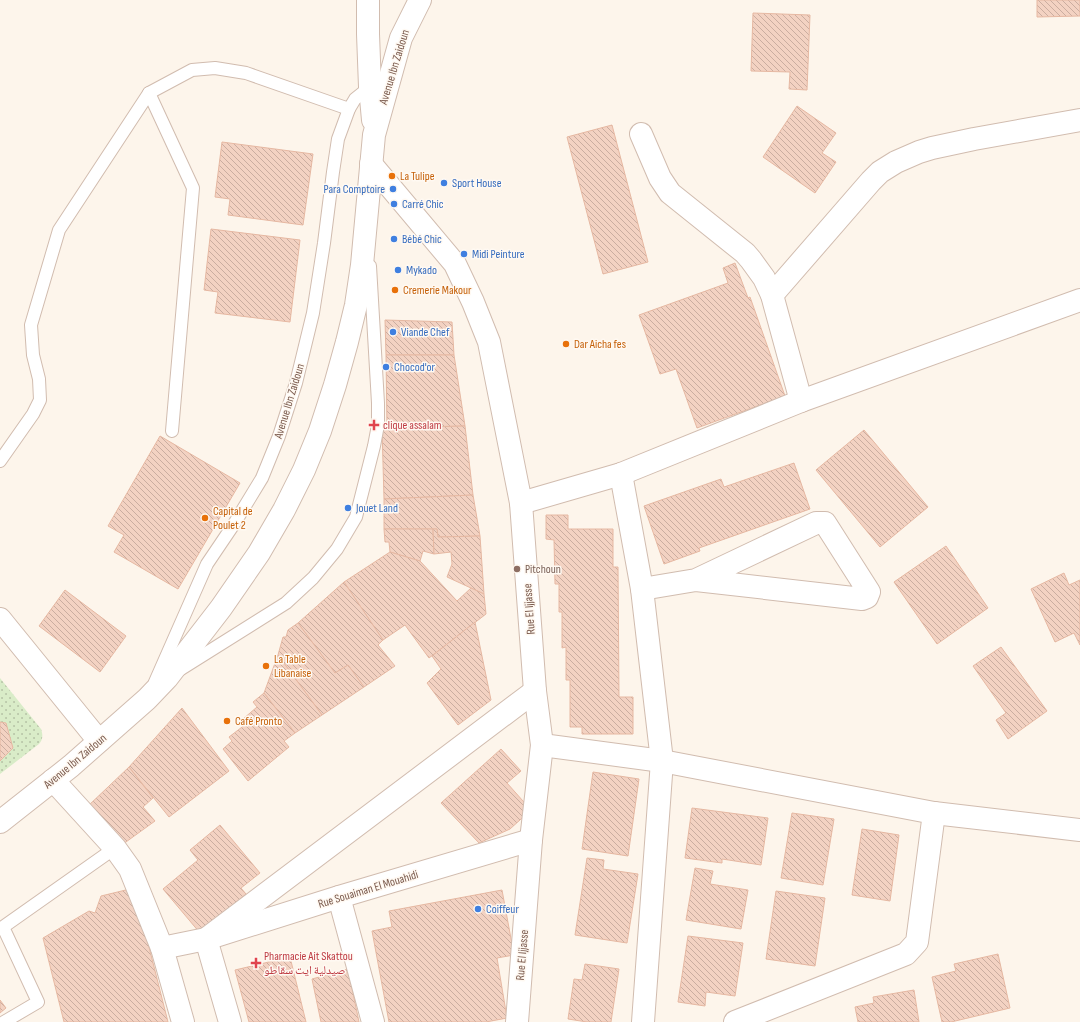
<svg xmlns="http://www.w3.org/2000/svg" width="1080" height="1022" viewBox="0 0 1080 1022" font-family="'Sofia Sans Condensed','Noto Naskh Arabic',sans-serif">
<defs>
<pattern id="park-dots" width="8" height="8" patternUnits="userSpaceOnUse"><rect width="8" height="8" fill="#d9ecc8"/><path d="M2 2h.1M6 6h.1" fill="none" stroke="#b5c2a5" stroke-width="1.8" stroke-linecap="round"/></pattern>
<pattern id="building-back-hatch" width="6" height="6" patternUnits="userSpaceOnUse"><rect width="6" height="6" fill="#f3d2c2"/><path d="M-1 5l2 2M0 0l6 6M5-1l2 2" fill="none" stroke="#caada0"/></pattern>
</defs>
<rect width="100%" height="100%" fill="#fdf5eb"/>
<!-- park -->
<path fill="url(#park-dots)" d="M 0,678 L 41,729 C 43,735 43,739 39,744 L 0,774 Z"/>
<!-- building -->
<g fill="url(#building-back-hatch)" stroke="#e6b8a2">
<path d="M 1037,0 L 1080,0 L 1080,16 L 1037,17 Z"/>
<path d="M 753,13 L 810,15 L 807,90 L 789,89 L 790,72 L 751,71 Z"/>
<path d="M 797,106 L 836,133 L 822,153 L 836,162 L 815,193 L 763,157 Z"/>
<path d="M 612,125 L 648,262 L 603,274 L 567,137 Z"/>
<path d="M 222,142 L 313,154 L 303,225 L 228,215 L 230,199 L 215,197 Z"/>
<path d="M 211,229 L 300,240 L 290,322 L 215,313 L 218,292 L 204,290 Z"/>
<path d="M 735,263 L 748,298 L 750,297 L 785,396 L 697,428 L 676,369 L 660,374 L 639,315 L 728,283 L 723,268 Z"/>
<path d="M 385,320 L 452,322 L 454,355 L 386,355 Z"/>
<path d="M 386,355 L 454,355 L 465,426 L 387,428 Z"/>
<path d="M 465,426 L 473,495 L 384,499 L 382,428 Z"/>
<path d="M 864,430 L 928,507 L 880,547 L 816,470 Z"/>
<path d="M 160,436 L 240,483 L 178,589 L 114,552 L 124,535 L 108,526 Z"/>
<path d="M 794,463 L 810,509 L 699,548 L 700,551 L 664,564 L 644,506 L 721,479 L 724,487 Z"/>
<path d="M 473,495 L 480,536 L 438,537 L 437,529 L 384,529 L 384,499 Z"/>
<path d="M 546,515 L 568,515 L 568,529 L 613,529 L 613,567 L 618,567 L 619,697 L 633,697 L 633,734 L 582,734 L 582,727 L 570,727 L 570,680 L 566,680 L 566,647 L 562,648 L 562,612 L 559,612 L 559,584 L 555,584 L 554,540 L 546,539 Z"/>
<path d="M 384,529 L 433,529 L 434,554 L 423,551 L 420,561 L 390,552 L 389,542 L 385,542 Z"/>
<path d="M 433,529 L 437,529 L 438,537 L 480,536 L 484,594 L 447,577 L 452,564 L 451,552 L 434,554 Z"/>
<path d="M 946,546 L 988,608 L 937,644 L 894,582 Z"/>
<path d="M 390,552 L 420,561 L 457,601 L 471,588 L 484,594 L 486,614 L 429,658 L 405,625 L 383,640 L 344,582 Z"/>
<path d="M 1064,573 L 1069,585 L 1080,580 L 1080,645 L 1074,633 L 1055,642 L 1031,589 Z"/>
<path d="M 344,582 L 383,640 L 378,645 L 395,666 L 364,687 L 348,665 L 335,673 L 298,623 Z"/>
<path d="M 65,590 L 126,636 L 100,672 L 39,626 Z"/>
<path d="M 475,622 L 491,700 L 458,725 L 427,683 L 441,669 L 432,656 Z"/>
<path d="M 298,623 L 335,673 L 348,665 L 364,687 L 322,715 L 278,655 L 283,637 L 286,637 L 288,630 Z"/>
<path d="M 1001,647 L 1047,711 L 1008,739 L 996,720 L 1006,713 L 973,666 Z"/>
<path d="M 278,655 L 322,715 L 295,733 L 264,693 Z"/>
<path d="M 264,693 L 295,733 L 284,741 L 289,747 L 248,781 L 223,749 L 232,741 L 229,737 L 246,724 L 243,719 L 257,707 L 253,702 Z"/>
<path d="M 182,708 L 229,771 L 169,817 L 129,767 Z"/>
<path d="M 0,722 L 6,723 L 13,748 L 0,761 Z"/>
<path d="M 501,749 L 521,771 L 507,783 L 531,810 L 510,829 L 479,843 L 441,803 Z"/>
<path d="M 129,767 L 153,798 L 143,807 L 155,821 L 119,847 L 88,806 Z"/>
<path d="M 593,772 L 639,779 L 628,856 L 582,849 Z"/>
<path d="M 692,808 L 768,818 L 761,865 L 722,859 L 722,863 L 685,858 Z"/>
<path d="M 792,813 L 834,819 L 823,885 L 781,878 Z"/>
<path d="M 220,825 L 260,873 L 241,888 L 246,894 L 200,933 L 163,889 L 198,860 L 190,850 Z"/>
<path d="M 862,829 L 899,835 L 890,901 L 852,895 Z"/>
<path d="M 587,858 L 604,860 L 603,869 L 638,874 L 627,943 L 575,935 Z"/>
<path d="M 695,868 L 713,871 L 710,884 L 748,890 L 741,929 L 686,920 Z"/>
<path d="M 134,888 L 168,1022 L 64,1022 L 43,938 L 89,911 L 95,913 L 101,896 Z"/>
<path d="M 502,890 L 514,955 L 497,958 L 507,1018 L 486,1022 L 389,1022 L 372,931 L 392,927 L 389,911 Z"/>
<path d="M 776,891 L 825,898 L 815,966 L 766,959 Z"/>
<path d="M 688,936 L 743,943 L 735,996 L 706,992 L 705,1006 L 678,1002 Z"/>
<path d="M 998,954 L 1010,1008 L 951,1022 L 942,1022 L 932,977 L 956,971 L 954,964 Z"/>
<path d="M 290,957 L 306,1022 L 249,1022 L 235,970 Z"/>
<path d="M 585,964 L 619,969 L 611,1022 L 587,1022 L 568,1019 L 574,979 L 582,980 Z"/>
<path d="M 348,969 L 359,1022 L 321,1022 L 312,979 Z"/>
<path d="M 914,990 L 919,1022 L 858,1022 L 855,1007 L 874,1003 L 873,997 Z"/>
<path d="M 0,1000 L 6,1008 L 0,1013 Z"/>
</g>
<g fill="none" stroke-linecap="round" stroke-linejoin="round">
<defs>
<g id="service">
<path d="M 149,93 L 193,188 L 172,431"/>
<path d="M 0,461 L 33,414 L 40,400 L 39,379 L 33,355 L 31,325 L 59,230 L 149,93 L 192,70 L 215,68 L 246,73 L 349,109"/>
<path d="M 181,669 L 286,603 L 313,578 L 337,549 L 356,517 L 374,446 L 378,425 L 378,403 L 370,266"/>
<path d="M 155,682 L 207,564 L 234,524 L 262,478 L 279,436 L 296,383 L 313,313 L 324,243 L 333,172 L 338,139 L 349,109 L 355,99 L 370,87"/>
<path d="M 4,1022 L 38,1002 L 3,927 L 115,848"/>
</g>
<g id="minor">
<path d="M 641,134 L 660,178 L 670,193 L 745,253 L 751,260 L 764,278 L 772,295 L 801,401"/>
<path d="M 371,164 L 455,264 L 473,302 L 489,342 L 521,503 L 535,691 L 542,745 L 531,840 L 517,1022"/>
<path d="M 772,295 L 871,181 L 880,172 L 896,162 L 919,152 L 932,148 L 974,139 L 1080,120"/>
<path d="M 621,474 L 642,589 L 662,761 L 643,1022"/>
<path d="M 521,503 L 621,474 L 801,401 L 1080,300"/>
<path d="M 642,589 L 696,580 L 816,523 L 825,523 L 869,592 L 867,597 L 862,599 L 696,580"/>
<path d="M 0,619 L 99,741"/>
<path d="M 542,745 L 662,761 L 934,813 L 1080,830"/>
<path d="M 53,780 L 115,848 L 130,869 L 162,948 L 183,1022"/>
<path d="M 339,897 L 373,1022"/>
<path d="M 162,948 L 206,939 L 339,897 L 531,840"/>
<path d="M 230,1022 L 206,939 L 535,691"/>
<path d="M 735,1022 L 906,954 L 917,942 L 934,813"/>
</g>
<g id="tertiary">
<path d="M 368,0 L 368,34 L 370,87 L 373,120"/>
<path d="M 0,822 L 71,766 L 147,699 L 167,678 L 221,608 L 259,553 L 284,510 L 304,470 L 320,431 L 335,385 L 347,342 L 356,305 L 362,265 L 374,135 L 401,38 L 420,0"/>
</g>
</defs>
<!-- service casing -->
<use href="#service" stroke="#d1bcaf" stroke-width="14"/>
<!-- minor casing -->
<use href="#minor" stroke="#d1bcaf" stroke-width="24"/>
<!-- tertiary casing -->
<use href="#tertiary" stroke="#d1bcaf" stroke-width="24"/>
<!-- service -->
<use href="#service" stroke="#fff" stroke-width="12"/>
<!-- minor -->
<use href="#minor" stroke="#fff" stroke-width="22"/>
<!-- tertiary -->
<use href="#tertiary" stroke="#fff" stroke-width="22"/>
</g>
<!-- markers -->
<g fill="#e8710a" stroke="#fff9f2" stroke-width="1.5">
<circle cx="392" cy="176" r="4"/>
<circle cx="395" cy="290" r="4"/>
<circle cx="566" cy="344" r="4"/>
<circle cx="205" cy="518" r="4"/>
<circle cx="266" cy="666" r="4"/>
<circle cx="227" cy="721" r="4"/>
</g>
<g fill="#3f7fe0" stroke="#fff9f2" stroke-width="1.5">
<circle cx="444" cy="183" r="4"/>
<circle cx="393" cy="189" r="4"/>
<circle cx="394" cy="204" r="4"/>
<circle cx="394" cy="239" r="4"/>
<circle cx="464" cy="254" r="4"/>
<circle cx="398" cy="270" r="4"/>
<circle cx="393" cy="332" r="4"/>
<circle cx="386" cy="367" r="4"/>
<circle cx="348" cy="508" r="4"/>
<circle cx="478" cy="909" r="4"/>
</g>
<g fill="#e0444e" stroke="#fff9f2" stroke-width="1.5">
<path d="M372 419h4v4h4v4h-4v4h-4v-4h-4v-4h4z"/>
<path d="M254 957h4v4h4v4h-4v4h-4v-4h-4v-4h4z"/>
</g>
<circle fill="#8d6e63" stroke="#fff9f2" stroke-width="1.5" cx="517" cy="569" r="4"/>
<g text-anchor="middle" stroke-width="3" stroke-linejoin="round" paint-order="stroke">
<!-- street labels -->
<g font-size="12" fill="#7a5a4d" stroke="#fff9f2">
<text transform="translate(394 67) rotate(-73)" y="4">Avenue Ibn Zaidoun</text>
<text transform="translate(289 401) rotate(-73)" y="4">Avenue Ibn Zaidoun</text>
<text transform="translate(529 609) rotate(-94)" y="4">Rue El Ijjasse</text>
<text transform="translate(75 761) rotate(-40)" y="4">Avenue Ibn Zaidoun</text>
<text transform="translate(368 889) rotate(-17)" y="4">Rue Souaiman El Mouahidi</text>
<text transform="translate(522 955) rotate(-85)" y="4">Rue El Ijjasse</text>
</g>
<!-- food labels -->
<g font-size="12" fill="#c56008" stroke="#fff9f2" text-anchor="start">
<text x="400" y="180">La Tulipe</text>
<text x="403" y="294">Cremerie Makour</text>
<text x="574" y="348">Dar Aicha fes</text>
<text x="213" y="515">Capital de<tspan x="213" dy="14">Poulet 2</tspan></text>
<text x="274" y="663">La Table<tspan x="274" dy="14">Libanaise</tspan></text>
<text x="235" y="725">Café Pronto</text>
</g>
<!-- shop labels -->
<g font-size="12" fill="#366cbe" stroke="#fff9f2" text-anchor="start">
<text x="452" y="187">Sport House</text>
<text x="385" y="193" text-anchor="end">Para Comptoire</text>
<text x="402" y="208">Carré Chic</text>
<text x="402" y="243">Bébé Chic</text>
<text x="472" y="258">Midi Peinture</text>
<text x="406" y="274">Mykado</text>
<text x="401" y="336">Viande Chef</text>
<text x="394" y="371">Chocod'or</text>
<text x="356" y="512">Jouet Land</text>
<text x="486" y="913">Coiffeur</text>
</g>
<!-- health labels -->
<g font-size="12" fill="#be3a42" stroke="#fff9f2" text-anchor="start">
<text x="383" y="429">clique assalam</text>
<text x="264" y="960">Pharmacie Ait Skattou<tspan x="264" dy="14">صيدلية ايت سقاطو</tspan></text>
</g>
<!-- education labels -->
<g font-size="12" fill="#785e54" stroke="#fff9f2" text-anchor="start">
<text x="525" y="573">Pitchoun</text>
</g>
</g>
</svg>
